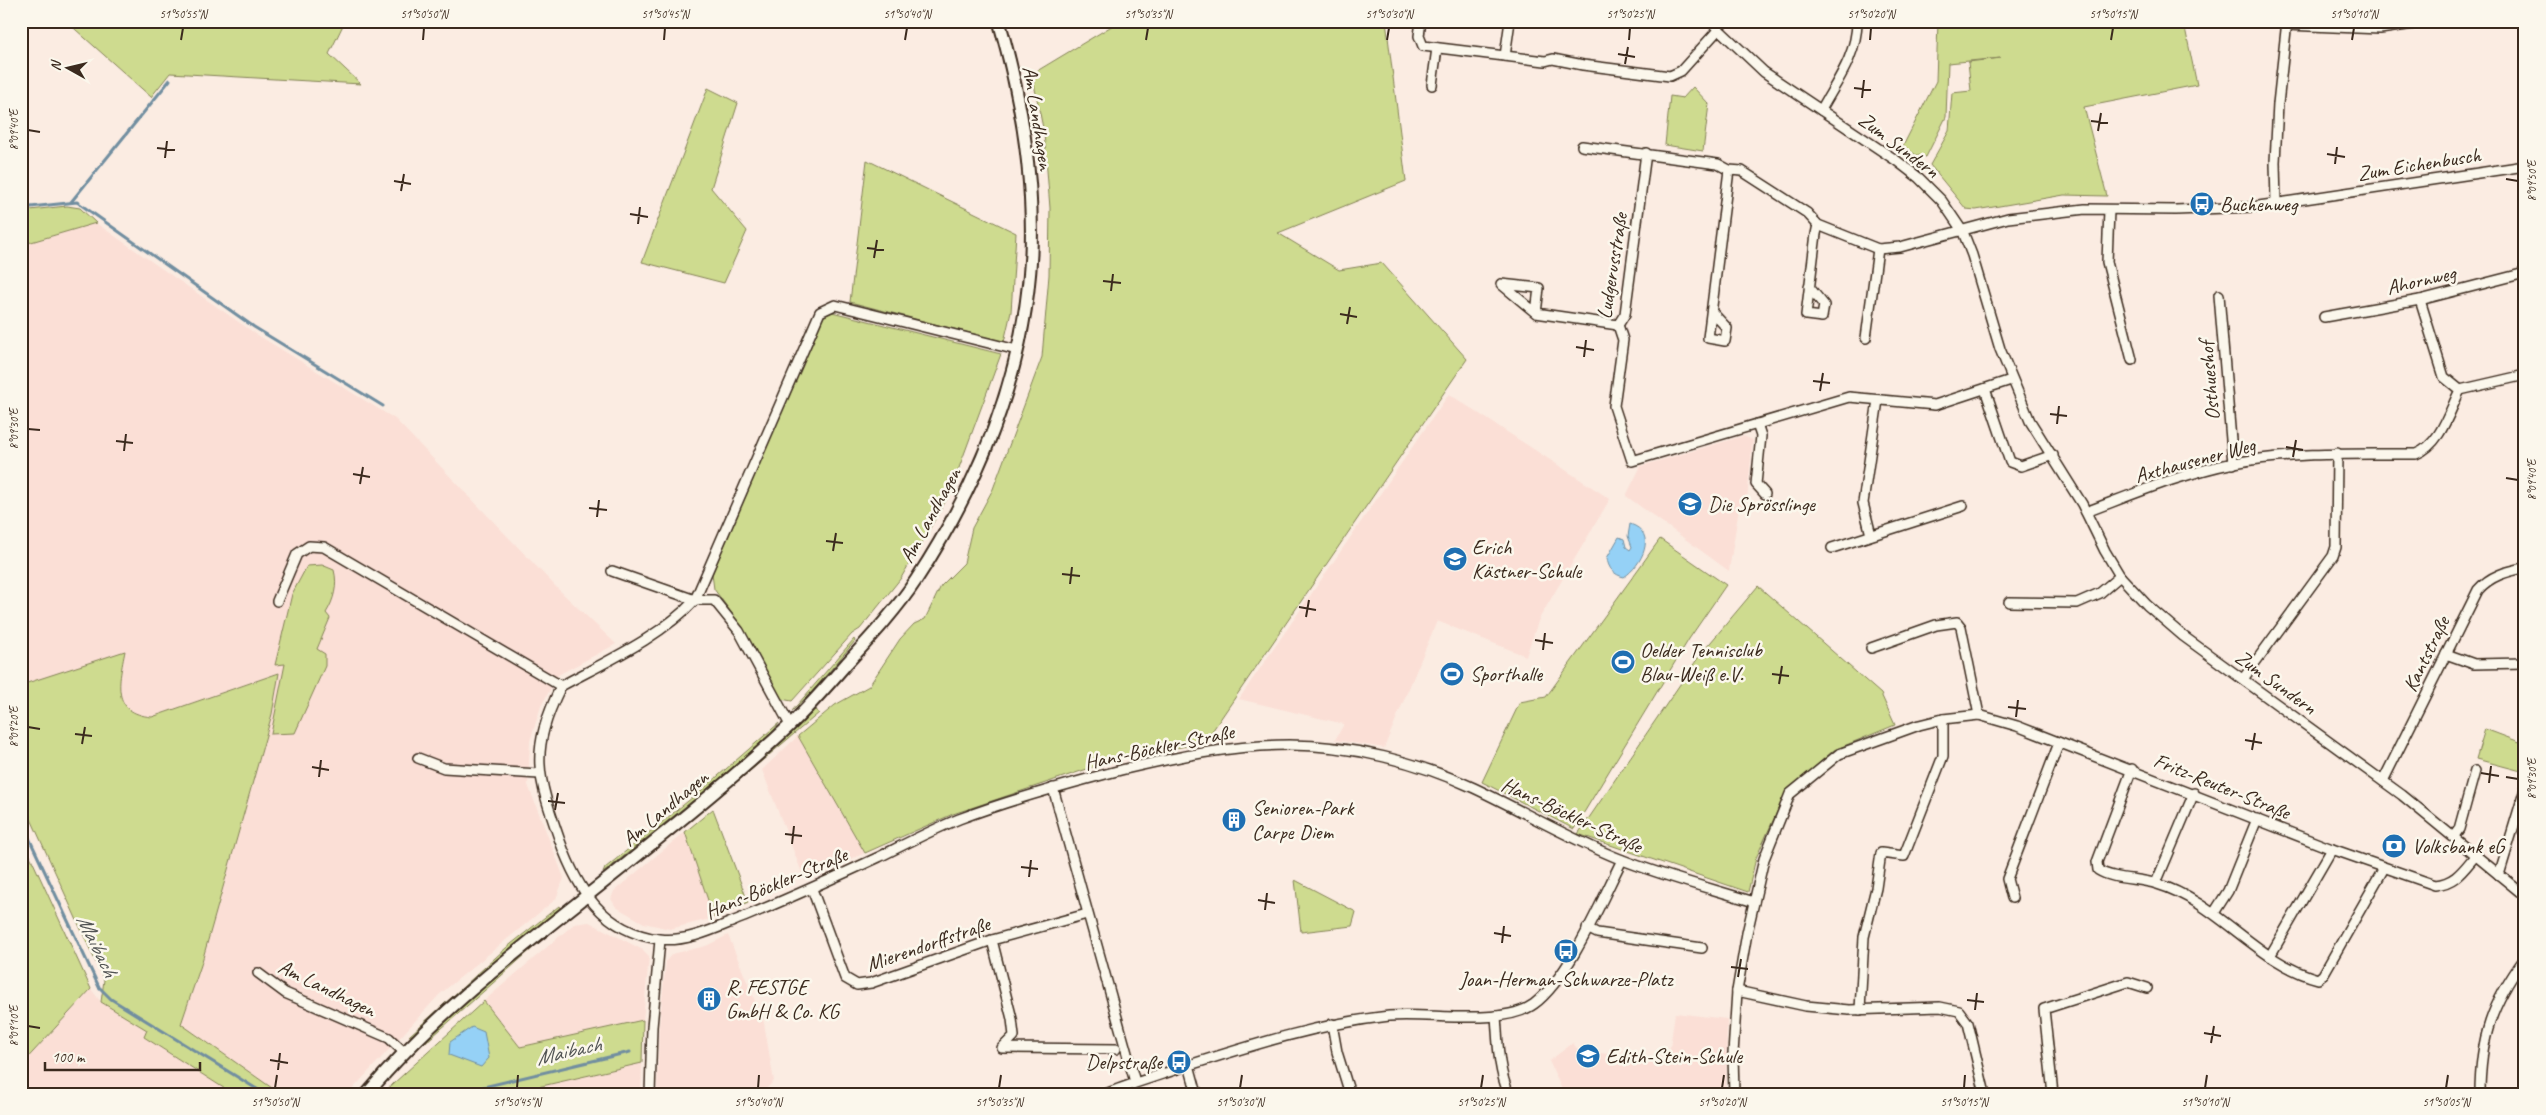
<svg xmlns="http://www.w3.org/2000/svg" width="2546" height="1115" viewBox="0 0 2546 1115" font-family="Caveat,sans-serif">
<rect width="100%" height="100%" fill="#fbece2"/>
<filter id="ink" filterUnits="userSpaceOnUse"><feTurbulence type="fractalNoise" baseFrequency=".02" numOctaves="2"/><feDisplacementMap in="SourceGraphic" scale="10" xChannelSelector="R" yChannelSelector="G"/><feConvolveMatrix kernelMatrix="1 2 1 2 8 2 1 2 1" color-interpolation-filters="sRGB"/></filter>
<g filter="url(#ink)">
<!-- built -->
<g fill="#fbdfd6">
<path d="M 96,223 L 256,334 L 395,419 L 558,589 L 616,644 L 558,675 L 541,706 L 530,741 L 528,785 L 564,878 L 556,899 L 440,994 L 348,1094 L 302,1094 L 272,1088 L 181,1024 L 201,965 L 272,714 L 279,673 L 152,717 L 137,715 L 126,707 L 119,694 L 119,682 L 125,652 L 21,685 L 21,245 Z"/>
<path d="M 1449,394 L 1610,499 L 1539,619 L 1526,656 L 1437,621 L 1384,748 L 1335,740 L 1344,724 L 1239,699 Z"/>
<path d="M 1743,436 L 1753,440 L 1752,449 L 1747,500 L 1739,508 L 1729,571 L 1626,496 L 1641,466 Z"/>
<path d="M 798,736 L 865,853 L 804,878 L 762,770 Z"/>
<path d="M 685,832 L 714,918 L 670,929 L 644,923 L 616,907 L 611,899 L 614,891 Z"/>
<path d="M 589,922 L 643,950 L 649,956 L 643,1020 L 520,1047 L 484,1001 L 574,924 Z"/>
<path d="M 728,935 L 764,1023 L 774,1081 L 766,1089 L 768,1094 L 657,1094 L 659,1027 L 666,961 L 672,954 L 706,946 Z"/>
<path d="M 91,989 L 101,1002 L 147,1030 L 144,1037 L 233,1094 L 21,1094 L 21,1065 Z"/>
<path d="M 1675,1013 L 1727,1019 L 1726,1094 L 1564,1094 L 1549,1061 L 1573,1043 L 1578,1050 L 1668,1062 Z"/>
<path d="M 642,1063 L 641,1094 L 507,1094 Z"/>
</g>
<!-- green -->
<g fill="#cedb8f" stroke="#848256">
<path d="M 66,21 L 345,21 L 329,54 L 361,84 L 170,73 L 151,97 Z"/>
<path d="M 1120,21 L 1386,21 L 1406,181 L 1278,233 L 1339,270 L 1382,263 L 1467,359 L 1204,743 L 1123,757 L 953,814 L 865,853 L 798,736 L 835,705 L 869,686 L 900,639 L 914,624 L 925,619 L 941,586 L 964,563 L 972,528 L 993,489 L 1042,357 L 1049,275 L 1050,208 L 1044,133 L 1032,74 Z"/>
<path d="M 1938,21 L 2193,21 L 2185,28 L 2197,85 L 2084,107 L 2107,196 L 2064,195 L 1976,210 L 1966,209 L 1930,165 L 1949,131 L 1952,93 L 1971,91 L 1968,62 L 2001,58 L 1948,63 L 1946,117 L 1926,157 L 1916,155 L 1903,146 L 1936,81 Z"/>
<path d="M 1693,87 L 1709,104 L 1703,151 L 1665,145 L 1670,96 L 1683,98 Z"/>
<path d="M 708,88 L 738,103 L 711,188 L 747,231 L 724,283 L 642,262 Z"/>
<path d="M 867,160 L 1016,233 L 1011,312 L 1004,342 L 850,302 Z"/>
<path d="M 67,206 L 80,208 L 96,223 L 21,245 L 21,211 Z"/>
<path d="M 832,312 L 1001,354 L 949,495 L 901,578 L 860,629 L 852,634 L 792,701 L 781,699 L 744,630 L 714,589 L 712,574 L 823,317 Z"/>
<path d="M 1660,539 L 1726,585 L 1689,639 L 1574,829 L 1482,782 L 1520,702 L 1546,697 Z"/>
<path d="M 322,565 L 334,570 C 338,585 334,600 326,613 L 330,618 L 317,649 L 325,654 L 325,666 L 295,733 L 271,734 L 285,664 L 275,665 L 292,594 L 307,566 Z"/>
<path d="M 1758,586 L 1881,694 L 1895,725 L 1834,750 L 1786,792 L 1756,858 L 1748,892 L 1578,834 L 1700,655 Z"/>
<path d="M 854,639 L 855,641 L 812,692 L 792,711 Z"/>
<path d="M 125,651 C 119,682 110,713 152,717 L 279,673 L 272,714 L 201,965 L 181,1024 L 272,1088 L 302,1094 L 233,1094 L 144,1037 L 147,1030 L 101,1002 L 104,980 L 21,797 L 21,685 Z"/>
<path d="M 812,708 L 819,713 L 695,817 L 612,882 Z"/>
<path d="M 779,723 L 773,732 L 722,777 L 603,873 L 605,868 L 703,789 Z"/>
<path d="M 2485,729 L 2525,744 L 2525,772 L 2476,759 Z"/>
<path d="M 713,809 L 748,902 L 714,918 L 685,832 Z"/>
<path d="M 21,836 L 91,989 L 21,1065 Z"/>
<path d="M 1295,880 L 1356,912 L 1352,926 L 1301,932 Z"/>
<path d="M 559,906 L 560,908 L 476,978 L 416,1033 L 409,1036 L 506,948 Z"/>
<path d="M 568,917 L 425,1043 L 422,1043 L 500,971 Z"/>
<path d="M 484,1001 L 520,1047 L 643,1020 L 642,1063 L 507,1094 L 382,1094 Z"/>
</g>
<!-- water -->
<g fill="#95d1f6" stroke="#718ea0">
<path d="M 1630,524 C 1659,533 1641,566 1624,577 C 1614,575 1608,568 1607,558 L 1619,537 L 1624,539 L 1626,547 L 1630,550 L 1632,547 L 1628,536 Z"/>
<path d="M 472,1027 L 484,1032 L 489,1058 L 481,1067 L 449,1055 L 450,1042 Z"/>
</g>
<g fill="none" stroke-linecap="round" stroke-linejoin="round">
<!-- stream -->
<g stroke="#718ea0" stroke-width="3">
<path d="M 71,202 L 170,80"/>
<path d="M 21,208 L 77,202 L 254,327 L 383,406"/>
<path d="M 21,821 L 99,987 L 111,999 L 265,1094"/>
<path d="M 454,1094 L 630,1052"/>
</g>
<defs>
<g id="minor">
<path d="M 1421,21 L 1419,36 L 1423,46 L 1545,61 L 1553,59 L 1583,65 L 1670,76 L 1681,71 L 1718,30"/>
<path d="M 1710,21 L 1764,72 L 1897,161 L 1919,178 L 1942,201 L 1963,232 L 1972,255 L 2000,349 L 2030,421 L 2082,504 L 2105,551 L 2120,576 L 2147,605 L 2183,636 L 2402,795 L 2525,896"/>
<path d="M 2287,25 L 2380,29 L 2434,21"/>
<path d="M 1505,56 L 1510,21"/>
<path d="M 1432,85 L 1437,48"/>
<path d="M 1821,110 C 1837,81 1857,55 1857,21"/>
<path d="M 1582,146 L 1718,164 L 1729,170 L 1742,171 L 1807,213 L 1818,225 L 1878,249 L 1900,247 L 2008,218 L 2085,209 L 2176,210 L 2252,207 L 2525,166"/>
<path d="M 2276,203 L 2275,162 L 2278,104 L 2287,21"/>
<path d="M 2109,210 L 2107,262 L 2132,360"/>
<path d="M 1809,287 L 1824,305 L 1822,317 L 1806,315 L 1816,234 L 1818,225"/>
<path d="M 2219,295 L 2233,464"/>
<path d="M 1712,312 L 1727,328 L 1725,341 L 1708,338 L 1729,170"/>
<path d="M 1536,313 L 1539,288 L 1501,284 L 1536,313 L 1618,325"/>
<path d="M 2324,317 L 2420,300 L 2525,273"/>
<path d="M 1618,325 L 1623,340 L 1614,406 L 1632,461 L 1849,397 L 1935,405 L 2011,380"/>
<path d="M 1618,325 L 1625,314 L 1646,153"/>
<path d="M 1866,338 L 1878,249"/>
<path d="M 1985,389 L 2010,462 L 2021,466 L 2053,455"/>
<path d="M 2460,390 L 2525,375"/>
<path d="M 1757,424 L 1761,436 L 1756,484 L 1765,494"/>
<path d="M 2086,512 C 2134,494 2183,473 2234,463 C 2294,452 2355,454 2416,454 C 2441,444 2449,412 2460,390 L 2444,377 L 2420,300"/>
<path d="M 1871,535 L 1863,503 L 1878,400"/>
<path d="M 1832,548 L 1963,506"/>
<path d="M 612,571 L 695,600 L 714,600 L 739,631 L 790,725"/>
<path d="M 277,601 L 297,554 L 309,546 L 324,547 L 561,686 C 529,752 537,775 560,841 C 577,889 604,932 659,939 C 688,943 718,927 744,917 C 790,898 834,878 879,857 C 905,844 932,830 959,819 C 1012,799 1067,784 1121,770 C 1176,757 1232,745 1289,745 C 1351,745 1418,762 1474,788 C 1523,811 1570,839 1620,859 C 1663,876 1709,888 1754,902"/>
<path d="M 2009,602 L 2077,603 L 2100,593 L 2120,576"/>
<path d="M 1871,648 L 1936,625 L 1957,622 L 1961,627 L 1979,715"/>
<path d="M 2446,654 L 2474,664 L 2525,663"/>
<path d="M 2243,679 L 2333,556 L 2336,547 L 2337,453"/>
<path d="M 561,686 C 605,662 661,637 695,600 L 820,312 L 835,305 L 1017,350"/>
<path d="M 418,758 L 444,768 L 539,774"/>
<path d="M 2132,769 L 2097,862 L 2098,870 C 2114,880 2140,878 2157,884 C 2218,902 2257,963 2318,979 L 2323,975 L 2384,868"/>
<path d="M 2383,781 L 2478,590 C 2490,576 2507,571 2525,568"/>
<path d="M 1053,788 L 1135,1082"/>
<path d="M 2454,836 L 2459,829 L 2475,771"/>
<path d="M 2499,875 L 2525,789"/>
<path d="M 2156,883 L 2194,793"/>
<path d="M 812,889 L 845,978 L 857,985 L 871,983 L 992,940 L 1087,914"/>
<path d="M 2012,898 L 2007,879 L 2059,743"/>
<path d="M 2214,913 L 2228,891 L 2257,819"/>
<path d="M 1587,928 L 1597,933 L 1702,948"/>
<path d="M 992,940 L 1012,1019 L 1014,1036 L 1002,1048 L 1116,1049"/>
<path d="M 2270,956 L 2332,849"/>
<path d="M 258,973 L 285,993 L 389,1038 L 404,1052"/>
<path d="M 1737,991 L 1806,1006 L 1849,1010 L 1940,1007 L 1959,1011 L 1968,1023 L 1985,1094"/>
<path d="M 1860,1010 L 1864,937 L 1876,888 L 1881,853 L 1904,856 L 1943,756 L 1943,719"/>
<path d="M 1496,1016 C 1498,1042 1498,1070 1509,1094"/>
<path d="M 1332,1024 L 1337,1052 L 1350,1094"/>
<path d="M 1189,1065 L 1197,1094"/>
<path d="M 650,1094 L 652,1027 L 660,940"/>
<path d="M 1105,1094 C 1130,1084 1155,1077 1180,1068 C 1249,1046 1317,1024 1389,1016 C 1427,1012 1503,1027 1534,1004 C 1570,977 1601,901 1622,860"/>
<path d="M 1734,1094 L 1733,1054 L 1737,991 L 1747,933 L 1764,859 L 1790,794 L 1839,754 L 1919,725 L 1943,719 L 1979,715 L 2017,726 L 2332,849 L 2435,885 C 2456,883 2463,870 2476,855"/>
<path d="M 2053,1094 L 2044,1009 L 2128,982 L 2147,988"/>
<path d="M 2480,1094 C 2480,1038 2492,1003 2525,958"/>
</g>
<path id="tertiary" d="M 367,1094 C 443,1003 543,932 634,858 C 686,816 739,773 788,727 C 809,707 828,685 847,663 C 871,637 897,609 916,580 C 980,482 1025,371 1031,254 C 1034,175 1021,97 999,21"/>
</defs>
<!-- minor casing -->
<use href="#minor" stroke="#3b2a1e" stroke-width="12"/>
<!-- tertiary casing -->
<use href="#tertiary" stroke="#3b2a1e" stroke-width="15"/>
<!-- minor -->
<use href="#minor" stroke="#fbf7ec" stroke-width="9"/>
<!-- tertiary -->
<use href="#tertiary" stroke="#fbf7ec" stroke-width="11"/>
</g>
</g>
<!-- ticks -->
<path fill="none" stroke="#3b2a1e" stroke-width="2" d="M 181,40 L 183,28M 423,40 L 424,28M 664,40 L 665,28M 905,40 L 907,28M 1146,40 L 1148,28M 1387,40 L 1389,28M 1629,40 L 1630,28M 1870,40 L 1871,28M 2111,40 L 2113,28M 2352,40 L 2354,28M 1618,54 L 1635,57M 1625,64 L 1628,47M 1854,88 L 1871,90M 1862,98 L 1864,80M 2091,121 L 2108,123M 28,130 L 40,132M 2098,131 L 2101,113M 157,148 L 175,150M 2327,154 L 2345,157M 165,158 L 167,141M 2335,164 L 2337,147M 2506,179 L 2518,181M 394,181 L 411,184M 401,191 L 404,174M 630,214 L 648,217M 638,224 L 640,207M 867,248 L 884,250M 874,258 L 877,240M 1103,281 L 1121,283M 1111,291 L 1113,274M 1340,314 L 1357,317M 1347,324 L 1350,307M 1576,347 L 1594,350M 1584,357 L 1586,340M 1813,381 L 1830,383M 1820,391 L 1823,373M 2050,414 L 2067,416M 2057,424 L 2059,406M 28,429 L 40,430M 116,441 L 133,443M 2286,447 L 2303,450M 124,451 L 126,434M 2293,457 L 2296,440M 353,474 L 370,477M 2506,478 L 2518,480M 360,484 L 363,467M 589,508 L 607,510M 597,517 L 599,500M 826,541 L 843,543M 833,551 L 836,533M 1062,574 L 1080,576M 1070,584 L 1072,567M 1299,607 L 1316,610M 1306,617 L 1309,600M 1535,640 L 1553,643M 1543,650 L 1545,633M 1772,674 L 1789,676M 1779,684 L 1782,666M 2008,707 L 2026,709M 2016,717 L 2018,700M 28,727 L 40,729M 75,734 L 92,736M 2245,740 L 2262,743M 82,744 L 85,727M 2252,750 L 2255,733M 312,767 L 329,770M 2481,773 L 2499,776M 319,777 L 321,760M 2506,777 L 2518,779M 2489,783 L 2491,766M 548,801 L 565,803M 555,810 L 558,793M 785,834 L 802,836M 792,844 L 794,826M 1021,867 L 1038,869M 1029,877 L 1031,860M 1258,900 L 1275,903M 1265,910 L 1267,893M 1494,933 L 1511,936M 1502,943 L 1504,926M 1731,967 L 1748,969M 1738,977 L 1741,959M 1967,1000 L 1984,1002M 1975,1010 L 1977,993M 28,1026 L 40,1028M 2204,1033 L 2221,1036M 2211,1043 L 2214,1026M 270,1060 L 288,1063M 278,1070 L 280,1053M 275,1088 L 277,1075M 517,1088 L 518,1075M 758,1088 L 759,1075M 999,1088 L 1001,1075M 1240,1088 L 1242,1075M 1481,1088 L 1483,1075M 1722,1088 L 1724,1075M 1964,1088 L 1965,1075M 2205,1088 L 2207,1075M 2446,1088 L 2448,1075"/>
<!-- icons -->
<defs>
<symbol id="bus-disc" viewBox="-11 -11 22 22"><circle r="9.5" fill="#1f6fb2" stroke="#fbf7ec"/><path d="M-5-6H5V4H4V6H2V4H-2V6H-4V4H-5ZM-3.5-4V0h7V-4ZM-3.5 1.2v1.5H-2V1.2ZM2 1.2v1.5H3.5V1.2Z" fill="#fff"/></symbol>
<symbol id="school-disc" viewBox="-11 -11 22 22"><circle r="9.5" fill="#1f6fb2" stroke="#fbf7ec"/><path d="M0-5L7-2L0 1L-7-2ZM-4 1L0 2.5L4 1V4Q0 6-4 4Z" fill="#fff"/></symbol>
<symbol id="stadium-disc" viewBox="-11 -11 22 22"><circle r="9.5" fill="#1f6fb2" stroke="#fbf7ec"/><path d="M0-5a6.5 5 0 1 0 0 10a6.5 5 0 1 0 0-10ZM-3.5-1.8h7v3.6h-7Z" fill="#fff"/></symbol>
<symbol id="building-disc" viewBox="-11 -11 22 22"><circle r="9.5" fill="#1f6fb2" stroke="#fbf7ec"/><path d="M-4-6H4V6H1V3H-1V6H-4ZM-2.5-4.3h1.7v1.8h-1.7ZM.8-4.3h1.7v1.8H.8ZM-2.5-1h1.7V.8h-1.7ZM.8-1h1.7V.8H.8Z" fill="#fff"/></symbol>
<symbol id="bank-disc" viewBox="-11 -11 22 22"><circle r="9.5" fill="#1f6fb2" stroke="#fbf7ec"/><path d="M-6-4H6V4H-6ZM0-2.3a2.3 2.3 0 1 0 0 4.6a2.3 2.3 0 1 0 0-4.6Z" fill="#fff"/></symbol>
</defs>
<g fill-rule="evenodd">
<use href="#bus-disc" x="2188" y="190" width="28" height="28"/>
<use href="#school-disc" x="1676" y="490" width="28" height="28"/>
<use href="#school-disc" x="1441" y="545" width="28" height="28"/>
<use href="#stadium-disc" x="1609" y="648" width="28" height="28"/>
<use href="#stadium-disc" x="1438" y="660" width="28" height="28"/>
<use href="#building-disc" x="1220" y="806" width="28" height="28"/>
<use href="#bank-disc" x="2380" y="832" width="28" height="28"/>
<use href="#bus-disc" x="1552" y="937" width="28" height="28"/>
<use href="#building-disc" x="695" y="985" width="28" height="28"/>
<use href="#school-disc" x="1574" y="1042" width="28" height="28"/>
<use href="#bus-disc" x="1165" y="1048" width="28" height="28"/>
</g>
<g text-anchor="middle" stroke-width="5" stroke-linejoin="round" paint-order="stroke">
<!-- street labels -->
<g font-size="21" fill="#3b2a1e" stroke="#fbf7ec">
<text transform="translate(1038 118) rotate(81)" y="7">Am Landhagen</text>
<text transform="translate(1899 145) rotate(37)" y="7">Zum Sundern</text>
<text transform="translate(2419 164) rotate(-9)" y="7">Zum Eichenbusch</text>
<text transform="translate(1612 266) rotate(-81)" y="7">Ludgerusstraße</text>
<text transform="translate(2421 280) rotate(-13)" y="7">Ahornweg</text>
<text transform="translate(2209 381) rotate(-95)" y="7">Osthueshof</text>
<text transform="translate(2195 460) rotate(-15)" y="7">Axthausener Weg</text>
<text transform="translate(930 515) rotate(-61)" y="7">Am Landhagen</text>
<text transform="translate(2426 654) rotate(-64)" y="7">Kantstraße</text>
<text transform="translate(2276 682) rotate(36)" y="7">Zum Sundern</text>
<text transform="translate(1159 747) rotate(-12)" y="7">Hans-Böckler-Straße</text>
<text transform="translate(2222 786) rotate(22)" y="7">Fritz-Reuter-Straße</text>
<text transform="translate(665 808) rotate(-40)" y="7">Am Landhagen</text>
<text transform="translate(1572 815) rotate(25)" y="7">Hans-Böckler-Straße</text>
<text transform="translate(776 883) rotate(-23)" y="7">Hans-Böckler-Straße</text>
<text transform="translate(928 944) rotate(-19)" y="7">Mierendorffstraße</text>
<text transform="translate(327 988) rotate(26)" y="7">Am Landhagen</text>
</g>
<!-- poi labels -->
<g font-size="21" fill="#3b2a1e" stroke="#fbf7ec" text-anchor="start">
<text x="2220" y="211">Buchenweg</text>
<text x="1708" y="511">Die Sprösslinge</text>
<text x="1472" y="554">Erich<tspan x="1472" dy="24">Kästner-Schule</tspan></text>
<text x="1640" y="657">Oelder Tennisclub<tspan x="1640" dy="24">Blau-Weiß e.V.</tspan></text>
<text x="1470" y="681">Sporthalle</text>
<text x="1252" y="815">Senioren-Park<tspan x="1252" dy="24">Carpe Diem</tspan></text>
<text x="2412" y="853">Volksbank eG</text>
<text x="1566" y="986" text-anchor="middle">Joan-Herman-Schwarze-Platz</text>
<text x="726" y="994">R. FESTGE<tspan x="726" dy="24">GmbH &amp; Co. KG</tspan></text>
<text x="1606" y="1063">Edith-Stein-Schule</text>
<text x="1162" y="1069" text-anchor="end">Delpstraße</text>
</g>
<!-- water labels -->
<g font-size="22" font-style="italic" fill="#525454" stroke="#fbf7ec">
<text transform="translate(98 945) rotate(64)" y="8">Maibach</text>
<text transform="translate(568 1050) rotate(-13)" y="8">Maibach</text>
</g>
</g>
<!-- margin -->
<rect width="2546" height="1115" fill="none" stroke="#fbf7ec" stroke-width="55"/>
<!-- north arrow -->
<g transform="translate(68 68) rotate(278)" stroke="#fbf7ec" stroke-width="4" paint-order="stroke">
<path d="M0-4L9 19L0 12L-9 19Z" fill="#3b2a1e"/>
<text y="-8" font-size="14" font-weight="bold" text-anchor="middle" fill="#3b2a1e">N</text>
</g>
<!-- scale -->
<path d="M45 1062v8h155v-8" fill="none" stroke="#3b2a1e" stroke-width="2.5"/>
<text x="52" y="1062" font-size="15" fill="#3b2a1e" stroke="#fbf7ec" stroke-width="4" paint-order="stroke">100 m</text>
<rect x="28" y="28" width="2490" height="1060" fill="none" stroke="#3b2a1e" stroke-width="2"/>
<g font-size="12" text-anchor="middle" fill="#3b2a1e">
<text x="183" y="18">51°50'55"N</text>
<text x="424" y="18">51°50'50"N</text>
<text x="665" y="18">51°50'45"N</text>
<text x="907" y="18">51°50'40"N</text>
<text x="1148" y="18">51°50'35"N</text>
<text x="1389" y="18">51°50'30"N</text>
<text x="1630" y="18">51°50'25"N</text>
<text x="1871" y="18">51°50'20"N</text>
<text x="2113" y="18">51°50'15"N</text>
<text x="2354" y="18">51°50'10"N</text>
<text transform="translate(14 130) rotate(-90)" y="4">8°09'40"E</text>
<text transform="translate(2532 181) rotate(-90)" y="4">8°09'50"E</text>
<text transform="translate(14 429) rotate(-90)" y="4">8°09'30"E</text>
<text transform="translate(2532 480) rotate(-90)" y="4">8°09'40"E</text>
<text transform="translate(14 727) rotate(-90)" y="4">8°09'20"E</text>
<text transform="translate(2532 779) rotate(-90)" y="4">8°09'30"E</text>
<text transform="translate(14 1026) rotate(-90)" y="4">8°09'10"E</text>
<text x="275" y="1106">51°50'50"N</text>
<text x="517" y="1106">51°50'45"N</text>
<text x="758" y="1106">51°50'40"N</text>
<text x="999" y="1106">51°50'35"N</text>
<text x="1240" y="1106">51°50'30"N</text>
<text x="1481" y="1106">51°50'25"N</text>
<text x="1722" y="1106">51°50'20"N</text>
<text x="1964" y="1106">51°50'15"N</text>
<text x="2205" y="1106">51°50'10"N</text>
<text x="2446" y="1106">51°50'05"N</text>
</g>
</svg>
